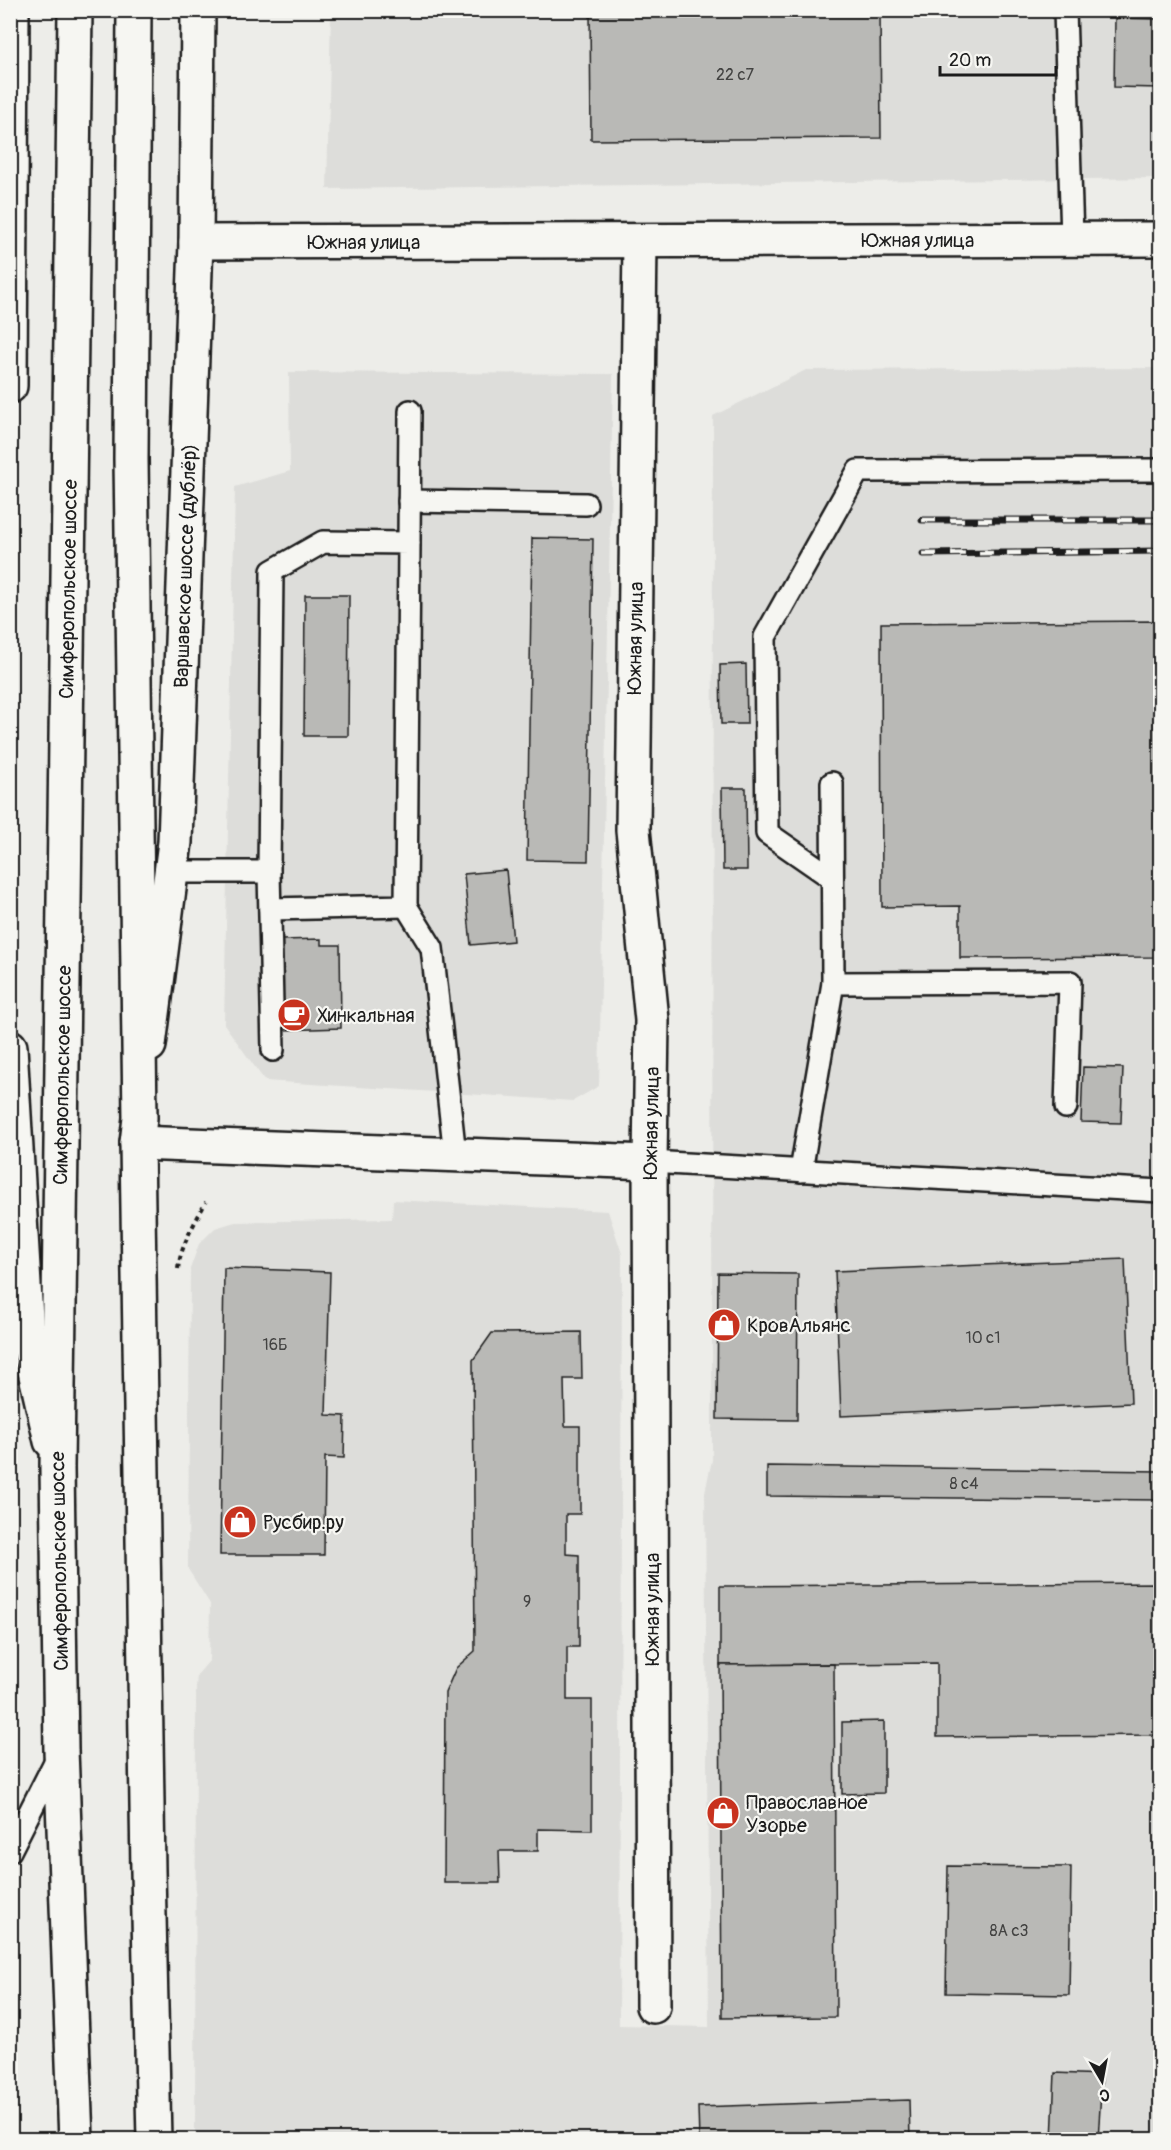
<svg xmlns="http://www.w3.org/2000/svg" width="1171" height="2150" viewBox="0 0 1171 2150" font-family="Pangolin,sans-serif">
<rect width="100%" height="100%" fill="#edede9"/>
<filter id="ink" filterUnits="userSpaceOnUse"><feTurbulence type="fractalNoise" baseFrequency=".0167" numOctaves="2"/><feDisplacementMap in="SourceGraphic" scale="12" xChannelSelector="R" yChannelSelector="G"/><feConvolveMatrix kernelMatrix="1 2 1 2 8 2 1 2 1" color-interpolation-filters="sRGB"/></filter>
<g filter="url(#ink)">
<!-- built -->
<g fill="#ddddda">
<path d="M 331,11 L 1160,11 L 1160,178 L 327,189 Z"/>
<path d="M 1160,368 L 1160,2139 L 195,2139 L 196,1688 L 197,1675 L 209,1661 L 210,1604 L 188,1569 L 190,1269 L 199,1244 L 215,1228 L 235,1222 L 392,1219 L 393,1200 L 608,1211 L 622,1254 L 619,2025 L 709,2027 L 705,1492 L 712,1460 L 713,416 L 806,370 Z"/>
<path d="M 289,372 L 613,374 L 599,1086 L 573,1101 L 265,1081 L 224,1024 L 235,487 L 290,471 Z"/>
</g>
<!-- building -->
<g fill="#b9b9b6" stroke="#1c1c1c" stroke-width="1.5">
<path d="M 590,10 L 880,10 L 881,138 L 591,140 Z"/>
<path d="M 1115,18 L 1160,19 L 1160,88 L 1114,87 Z"/>
<path d="M 532,538 L 593,539 L 588,861 L 527,860 Z"/>
<path d="M 305,595 L 349,595 L 348,736 L 304,736 Z"/>
<path d="M 1160,621 L 1160,957 L 960,958 L 960,906 L 882,907 L 881,623 Z"/>
<path d="M 746,664 L 747,724 L 721,724 L 720,665 Z"/>
<path d="M 722,788 L 746,788 L 747,870 L 723,870 Z"/>
<path d="M 506,870 L 513,941 L 471,945 L 464,874 Z"/>
<path d="M 321,939 L 321,945 L 340,945 L 341,1028 L 284,1030 L 282,940 Z"/>
<path d="M 1083,1067 L 1123,1068 L 1121,1123 L 1081,1122 Z"/>
<path d="M 1125,1259 L 1131,1403 L 841,1416 L 835,1271 Z"/>
<path d="M 224,1268 L 330,1272 L 326,1415 L 345,1416 L 344,1458 L 325,1457 L 324,1555 L 220,1555 Z"/>
<path d="M 718,1273 L 798,1274 L 797,1420 L 717,1419 Z"/>
<path d="M 581,1332 L 582,1379 L 564,1379 L 565,1426 L 580,1426 L 580,1514 L 566,1514 L 566,1554 L 579,1555 L 579,1647 L 567,1647 L 567,1700 L 592,1700 L 592,1830 L 538,1829 L 538,1851 L 499,1851 L 500,1883 L 444,1883 L 445,1693 L 456,1668 L 475,1651 L 473,1360 L 492,1333 Z"/>
<path d="M 767,1466 L 1160,1471 L 1160,1500 L 767,1496 Z"/>
<path d="M 1160,1583 L 1160,1735 L 937,1737 L 937,1663 L 720,1665 L 720,1586 Z"/>
<path d="M 834,1664 L 836,2017 L 722,2018 L 720,1665 Z"/>
<path d="M 884,1721 L 884,1793 L 842,1794 L 842,1722 Z"/>
<path d="M 948,1866 L 1071,1867 L 1069,1995 L 946,1993 Z"/>
<path d="M 1055,2073 L 1102,2075 L 1098,2140 L 1052,2140 Z"/>
<path d="M 909,2100 L 910,2140 L 699,2140 L 698,2107 Z"/>
</g>
<g fill="none" stroke-linecap="round" stroke-linejoin="round">
<defs>
<g id="lane">
<path d="M 1065,10 L 1072,239"/>
<path d="M 409,501 L 586,504"/>
<path d="M 409,543 L 410,411"/>
<path d="M 832,783 L 833,983"/>
<path d="M 171,872 L 269,872 L 272,571 L 323,542 L 409,543 L 406,906 L 270,909"/>
<path d="M 269,872 L 273,1050"/>
<path d="M 832,878 L 767,833 L 765,637 L 858,471 L 1160,470"/>
<path d="M 406,906 L 432,948 L 455,1155"/>
<path d="M 650,1162 L 1160,1191"/>
<path d="M 801,1171 L 833,983 L 1070,982 L 1066,1107"/>
<path d="M 10,1851 L 58,1756"/>
</g>
<g id="street">
<path d="M 640,241 L 633,830 L 652,1020 L 650,1162 L 653,2006"/>
<path d="M 196,242 L 1160,239"/>
<path d="M 137,1143 L 650,1162"/>
</g>
<g id="secondary">
<path d="M 10,386 L 12,10"/>
<path d="M 149,1045 L 175,842 L 196,242 L 198,10"/>
<path d="M 10,1047 L 27,1336 L 51,1441"/>
</g>
<g id="primary">
<path d="M 75,10 L 57,1468 L 61,1750 L 76,2140"/>
<path d="M 134,10 L 131,459 L 140,1118 L 137,1143 L 148,1871 L 154,2140"/>
</g>
</defs>
<!-- lane casing -->
<use href="#lane" stroke="#1c1c1c" stroke-width="26"/>
<!-- street casing -->
<use href="#street" stroke="#1c1c1c" stroke-width="38"/>
<!-- secondary casing -->
<use href="#secondary" stroke="#1c1c1c" stroke-width="38"/>
<!-- primary casing -->
<use href="#primary" stroke="#1c1c1c" stroke-width="38"/>
<!-- path -->
<path stroke="#1c1c1c" stroke-width="4" stroke-dasharray="4.5 4.5" stroke-linecap="butt" d="M 178,1269 C 181,1245 194,1224 206,1202"/>
<!-- lane -->
<use href="#lane" stroke="#f6f6f2" stroke-width="21"/>
<!-- street -->
<use href="#street" stroke="#f6f6f2" stroke-width="33"/>
<!-- secondary -->
<use href="#secondary" stroke="#f6f6f2" stroke-width="33"/>
<!-- primary -->
<use href="#primary" stroke="#f6f6f2" stroke-width="33"/>
<defs>
<g id="rail">
<path d="M 922,520 L 1160,520"/>
<path d="M 923,554 L 1160,551"/>
</g>
</defs>
<!-- rail casing -->
<use href="#rail" stroke="#1c1c1c" stroke-width="7"/>
<!-- rail -->
<use href="#rail" stroke="#f6f6f2" stroke-width="4.5" stroke-dasharray="14" stroke-linecap="butt"/>
</g>
</g>
<!-- icons -->
<defs>
<symbol id="cafe-disc" viewBox="-11 -11 22 22"><circle r="9.5" fill="#c8321e" stroke="#f6f6f2"/><path d="M-5.5-4.5H6V0H3Q3 3.5 0 3.5H-2.5Q-5.5 3.5-5.5 0ZM3-3.2v2h1.7v-2ZM-6 4.5H4V6H-6Z" fill="#fff"/></symbol>
<symbol id="shop-disc" viewBox="-11 -11 22 22"><circle r="9.5" fill="#c8321e" stroke="#f6f6f2"/><path d="M-5-2.5h2.3a2.7 3.5 0 0 1 5.4 0H5L5.5 6h-11ZM-1.5-2.5h3a1.5 2.3 0 0 0-3 0Z" fill="#fff"/></symbol>
</defs>
<g fill-rule="evenodd">
<use href="#cafe-disc" x="275" y="996" width="38" height="38"/>
<use href="#shop-disc" x="705" y="1306" width="38" height="38"/>
<use href="#shop-disc" x="221" y="1503" width="38" height="38"/>
<use href="#shop-disc" x="704" y="1794" width="38" height="38"/>
</g>
<g text-anchor="middle" stroke-width="4.5" stroke-linejoin="round" paint-order="stroke">
<!-- number labels -->
<g font-size="16" fill="#434342">
<text x="735" y="80">22 с7</text>
<text x="983" y="1343">10 с1</text>
<text x="275" y="1350">16Б</text>
<text x="964" y="1489">8 с4</text>
<text x="527" y="1607">9</text>
<text x="1009" y="1936">8А с3</text>
</g>
<!-- street labels -->
<g font-size="20" fill="#1c1c1c" stroke="#f6f6f2">
<text x="918" y="247">Южная улица</text>
<text x="364" y="249">Южная улица</text>
<text transform="translate(185 566) rotate(-88)" y="7">Варшавское шоссе (дублёр)</text>
<text transform="translate(68 589) rotate(-89)" y="7">Симферопольское шоссе</text>
<text transform="translate(635 638) rotate(-89)" y="7">Южная улица</text>
<text transform="translate(62 1075) rotate(-89)" y="7">Симферопольское шоссе</text>
<text transform="translate(651 1123) rotate(-89)" y="7">Южная улица</text>
<text transform="translate(59 1561) rotate(-91)" y="7">Симферопольское шоссе</text>
<text transform="translate(652 1609) rotate(-90)" y="7">Южная улица</text>
</g>
<!-- poi labels -->
<g font-size="20" fill="#1c1c1c" stroke="#f6f6f2" text-anchor="start">
<text x="317" y="1022">Хинкальная</text>
<text x="747" y="1332">КровАльянс</text>
<text x="263" y="1529">Русбир.ру</text>
<text x="746" y="1809">Православное<tspan x="746" dy="23">Узорье</tspan></text>
</g>
</g>
<!-- margin -->
<rect width="1171" height="2150" fill="none" stroke="#f6f6f2" stroke-width="36"/>
<rect x="18" y="18" width="1135" height="2114" fill="none" stroke="#1c1c1c" stroke-width="2" filter="url(#ink)"/>
<!-- north arrow -->
<g transform="translate(1102 2081) rotate(170)" stroke="#f6f6f2" stroke-width="4.5" paint-order="stroke">
<path d="M0-4.5L10 22L0 15L-10 22Z" fill="#1c1c1c"/>
<text y="-9" font-size="16" font-weight="bold" text-anchor="middle" fill="#1c1c1c">С</text>
</g>
<!-- scale -->
<path d="M940 66v9h116v-9" fill="none" stroke="#1c1c1c" stroke-width="3"/>
<text x="949" y="66" font-size="18" fill="#1c1c1c" stroke="#f6f6f2" stroke-width="4.5" paint-order="stroke">20 m</text>
</svg>
